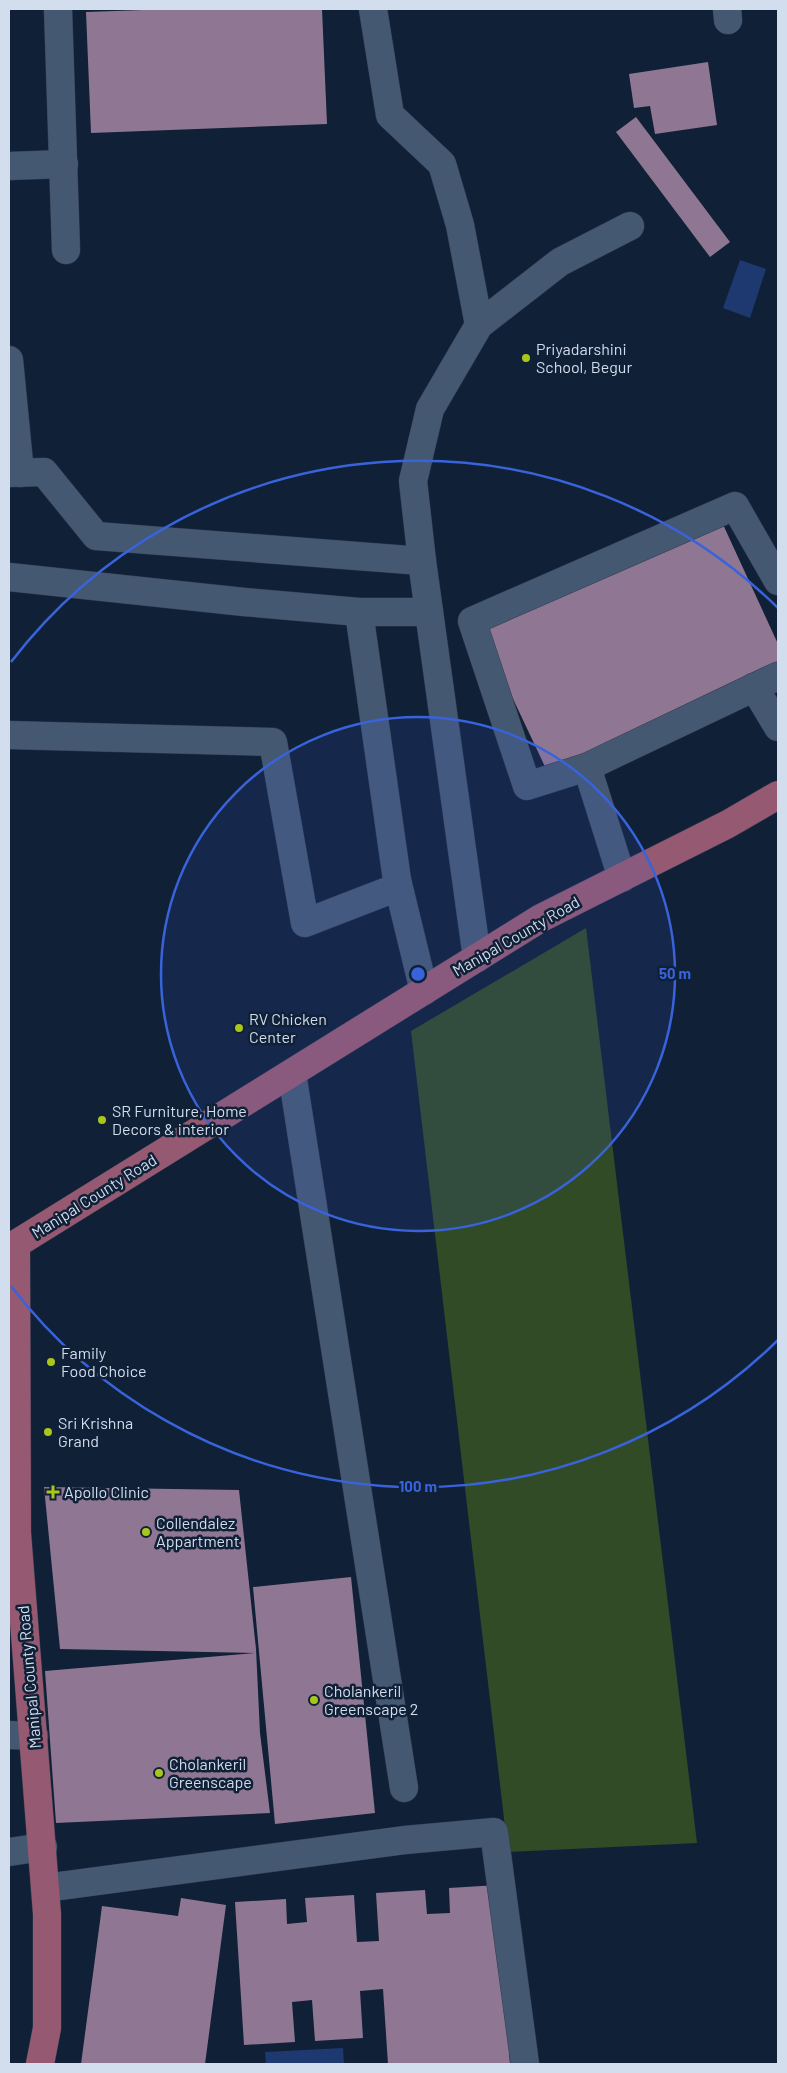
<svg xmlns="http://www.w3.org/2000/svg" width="787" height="2073" viewBox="0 0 787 2073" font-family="Barlow,sans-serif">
<rect width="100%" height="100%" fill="#102037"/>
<!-- green -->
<path fill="#324b27" d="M 586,928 L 697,1843 L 508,1852 L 411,1031 Z"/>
<!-- water -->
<g fill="#1d396f">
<path d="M 740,260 L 766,269 L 750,318 L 723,308 Z"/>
<path d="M 343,2048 L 344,2064 L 266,2064 L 265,2052 Z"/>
</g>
<!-- building -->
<g fill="#8f7793">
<path d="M 172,9 L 322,9 L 327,124 L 91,133 L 86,12 Z"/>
<path d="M 708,62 L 717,125 L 655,134 L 650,106 L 634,108 L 629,74 Z"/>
<path d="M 636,117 L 730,242 L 710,257 L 616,132 Z"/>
<path d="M 720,518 L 778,644 L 778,664 L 548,773 L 481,631 Z"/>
<path d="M 44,1487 L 239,1490 L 256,1649 L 260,1733 L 270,1813 L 56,1823 L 45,1671 L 255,1653 L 60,1649 Z"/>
<path d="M 351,1577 L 375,1813 L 275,1824 L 253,1587 Z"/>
<path d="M 498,1885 L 510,2064 L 388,2064 L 383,1989 L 360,1991 L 363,2038 L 315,2041 L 312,2000 L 292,2002 L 295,2042 L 244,2045 L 235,1902 L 286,1899 L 287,1924 L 307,1922 L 305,1898 L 354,1895 L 357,1942 L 379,1941 L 376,1893 L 425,1890 L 427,1914 L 450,1913 L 449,1888 Z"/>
<path d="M 181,1898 L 226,1905 L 205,2064 L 81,2064 L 102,1906 L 178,1916 Z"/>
</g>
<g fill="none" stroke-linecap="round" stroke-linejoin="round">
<defs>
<g id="minor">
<path d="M 58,9 L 66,250"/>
<path d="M 373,9 L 390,115 L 442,164 L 460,225 L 479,325"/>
<path d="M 727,9 L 728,20"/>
<path d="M 9,166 L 64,164"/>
<path d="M 9,360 L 20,473"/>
<path d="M 9,473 L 44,472 L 96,536 L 422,561 L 477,958"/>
<path d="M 422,561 L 413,481 L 430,409 L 479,325 L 560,262 L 630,226"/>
<path d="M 9,577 L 244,602 L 359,612 L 429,612"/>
<path d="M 778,581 L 735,506 L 472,621 L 527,786 L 587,767 L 778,676"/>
<path d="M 754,687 L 778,727"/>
<path d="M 9,735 L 273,742 L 305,923 L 398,887 L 359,612"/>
<path d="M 587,767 L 622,878"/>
<path d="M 397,880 L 424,991"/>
<path d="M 292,1073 L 404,1788"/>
<path d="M 9,1735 L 34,1736"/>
<path d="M 9,1852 L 43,1847"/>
<path d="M 45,1888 L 405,1840 L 494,1832 L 525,2064"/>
</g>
<path id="major" d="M 40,2064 L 47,2028 L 47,1914 L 17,1533 L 16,1244 L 541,918 L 728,824 L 778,795"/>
</defs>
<!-- minor casing -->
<use href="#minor" stroke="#323b4f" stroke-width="29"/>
<!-- major casing -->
<use href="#major" stroke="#323b4f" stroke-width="29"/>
<!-- minor -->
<use href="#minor" stroke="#455872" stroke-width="28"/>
<!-- major -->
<use href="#major" stroke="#955971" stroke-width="28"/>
</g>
<!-- distance rings -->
<circle cx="418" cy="974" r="257" fill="#3863db" fill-opacity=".12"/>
<g fill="none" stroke="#3863db" stroke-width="2.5">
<circle cx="418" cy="974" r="257"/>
<path d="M778 1340A513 513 0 0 1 11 1286M11 662A513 513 0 0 1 778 608"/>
</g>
<!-- markers -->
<g fill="#a9c71b" stroke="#102037" stroke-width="2">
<circle cx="526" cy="358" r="5"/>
<circle cx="239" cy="1028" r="5"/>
<circle cx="102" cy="1120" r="5"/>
<circle cx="51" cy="1362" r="5"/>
<circle cx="48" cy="1432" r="5"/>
<path d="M50.5 1484.5h5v5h5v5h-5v5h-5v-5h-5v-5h5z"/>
<circle cx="146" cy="1532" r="5"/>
<circle cx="314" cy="1700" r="5"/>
<circle cx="159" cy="1773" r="5"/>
</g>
<g text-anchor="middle" stroke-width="5" stroke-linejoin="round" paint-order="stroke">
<!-- poi labels -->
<g font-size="16" fill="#d2dded" stroke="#102037" text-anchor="start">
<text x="536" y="355">Priyadarshini<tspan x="536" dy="18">School, Begur</tspan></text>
<text x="249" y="1025">RV Chicken<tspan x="249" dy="18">Center</tspan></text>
<text x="112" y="1117">SR Furniture, Home<tspan x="112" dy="18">Decors &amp; interior</tspan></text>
<text x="61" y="1359">Family<tspan x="61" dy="18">Food Choice</tspan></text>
<text x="58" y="1429">Sri Krishna<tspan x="58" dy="18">Grand</tspan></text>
<text x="64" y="1498">Apollo Clinic</text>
<text x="156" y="1529">Collendalez<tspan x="156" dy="18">Appartment</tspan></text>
<text x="324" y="1697">Cholankeril<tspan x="324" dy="18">Greenscape 2</tspan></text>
<text x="169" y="1770">Cholankeril<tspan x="169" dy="18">Greenscape</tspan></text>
</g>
<!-- street labels -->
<g font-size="16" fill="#d2dded" stroke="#102037">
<text transform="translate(516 936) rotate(-30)" y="6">Manipal County Road</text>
<text transform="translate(94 1196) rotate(-32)" y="6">Manipal County Road</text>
<text transform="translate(29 1677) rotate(-95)" y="6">Manipal County Road</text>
</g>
</g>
<circle cx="418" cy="974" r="8" fill="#3863db" stroke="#102037" stroke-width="2.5"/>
<g font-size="15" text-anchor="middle" font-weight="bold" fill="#3863db" stroke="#102037" stroke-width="5" stroke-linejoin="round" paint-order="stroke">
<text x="675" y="979">50 m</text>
<text x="418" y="1492">100 m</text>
</g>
<!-- border -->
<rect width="787" height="2073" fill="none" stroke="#d2dded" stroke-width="20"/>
</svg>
